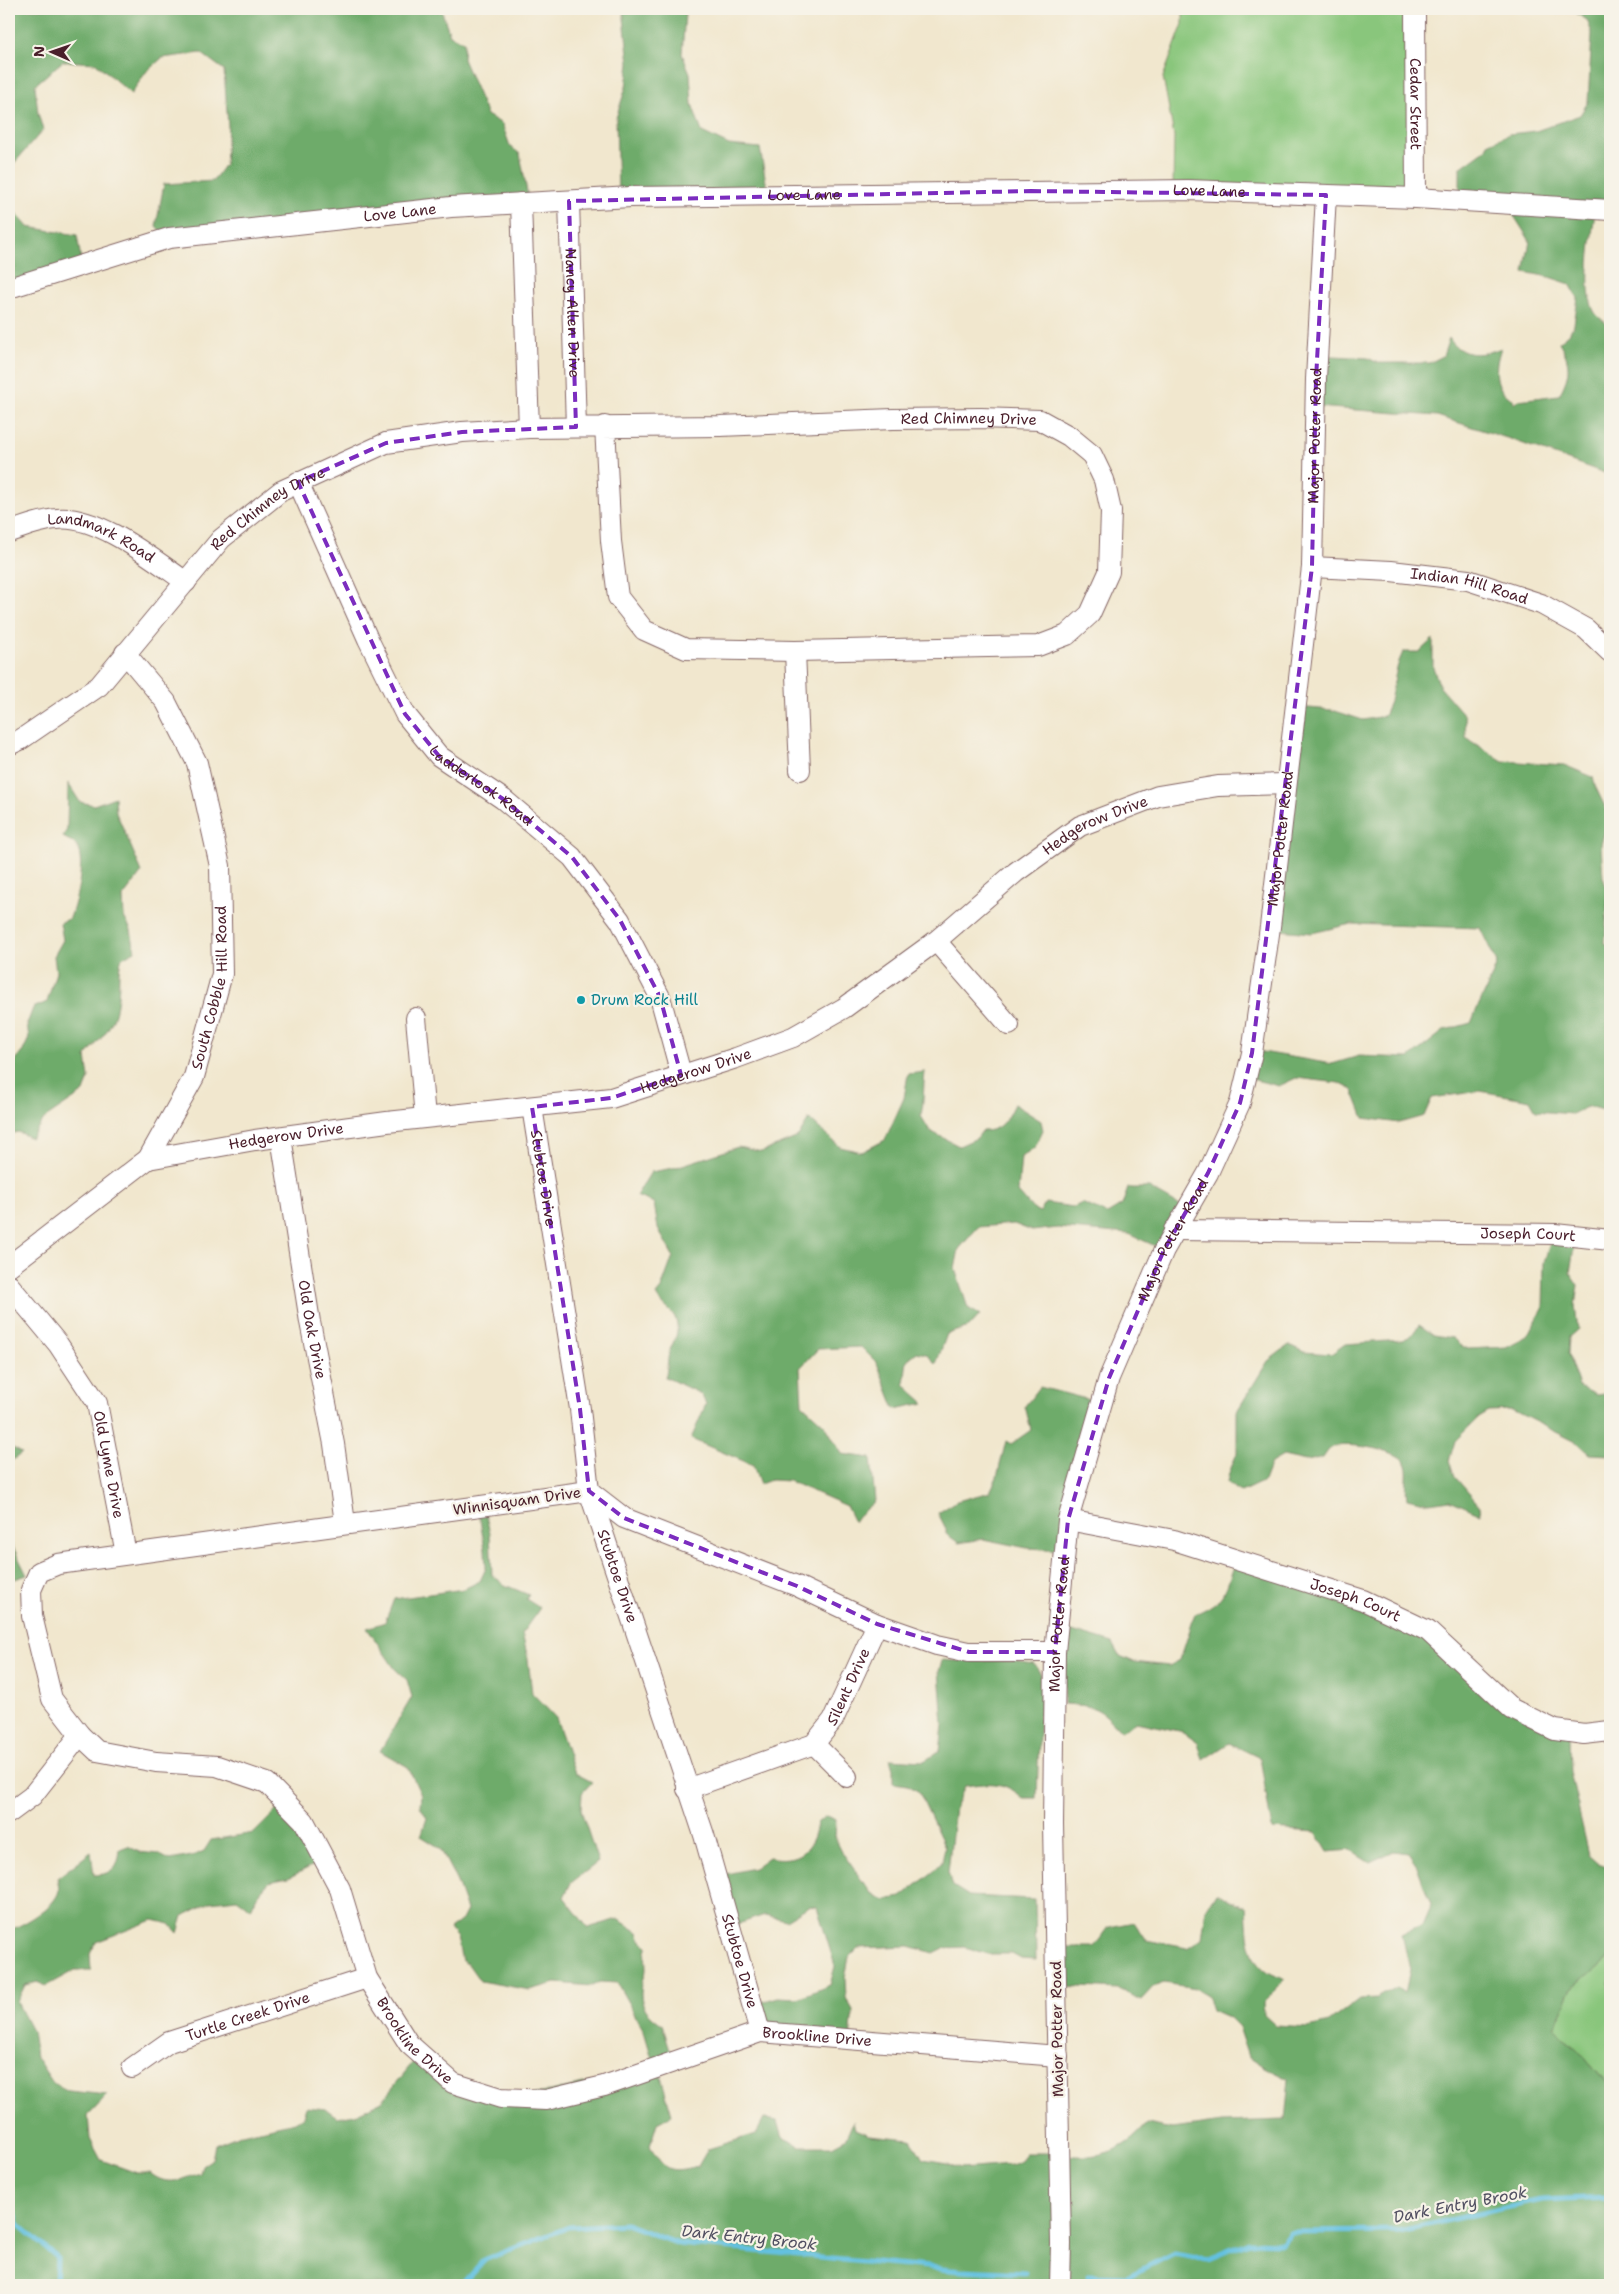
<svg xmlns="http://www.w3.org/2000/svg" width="1619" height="2294" viewBox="0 0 1619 2294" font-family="'Shantell Sans',sans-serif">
<rect width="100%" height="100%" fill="#f7f3e8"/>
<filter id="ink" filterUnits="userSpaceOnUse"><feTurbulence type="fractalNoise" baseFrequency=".02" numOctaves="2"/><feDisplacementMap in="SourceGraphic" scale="10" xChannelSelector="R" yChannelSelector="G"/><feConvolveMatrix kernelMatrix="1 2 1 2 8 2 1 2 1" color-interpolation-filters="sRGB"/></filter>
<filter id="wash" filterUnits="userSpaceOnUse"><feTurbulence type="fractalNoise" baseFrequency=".0096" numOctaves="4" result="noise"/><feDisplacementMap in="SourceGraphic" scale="20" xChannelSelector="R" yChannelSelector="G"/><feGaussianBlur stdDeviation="1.12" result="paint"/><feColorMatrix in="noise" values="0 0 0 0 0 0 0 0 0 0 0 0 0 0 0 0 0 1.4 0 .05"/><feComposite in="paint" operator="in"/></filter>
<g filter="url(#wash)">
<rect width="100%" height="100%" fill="#f1e7ce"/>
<!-- green -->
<g fill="#89c67b" stroke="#6a7253">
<path d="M 1183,9 L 1413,9 L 1415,196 L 1173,189 L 1174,136 L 1163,77 L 1183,24 Z"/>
<path d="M 1610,1956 L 1610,2084 L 1606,2083 L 1581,2054 L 1554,2028 L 1571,1990 Z"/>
</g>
<!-- forest -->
<g fill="#6eab6b" stroke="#5c654b">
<path d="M 9,9 L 441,9 L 450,35 L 464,42 L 463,59 L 487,115 L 502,124 L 510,146 L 520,154 L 529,203 L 168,239 L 156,226 L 164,184 L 213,181 L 225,164 L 228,126 L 224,70 L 201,53 L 162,58 L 146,72 L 131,94 L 96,63 L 63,61 L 35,85 L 38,113 L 43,130 L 10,168 L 9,186 Z"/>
<path d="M 623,9 L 687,9 L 685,14 L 682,54 L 690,73 L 692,104 L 702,132 L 729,145 L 760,148 L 768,194 L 618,197 L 616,118 L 626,87 L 629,63 Z"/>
<path d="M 1580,9 L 1610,9 L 1610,210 L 1595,212 C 1592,236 1583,290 1594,311 C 1597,317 1606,322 1610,327 L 1610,475 L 1510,439 L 1437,416 L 1316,407 L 1317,355 L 1368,358 L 1378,363 L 1429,363 L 1443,356 L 1449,338 C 1461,358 1481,356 1501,348 C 1494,367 1493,390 1513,399 L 1514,404 L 1518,400 L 1559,395 C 1571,374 1571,362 1559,342 L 1569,334 L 1574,324 L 1578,298 L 1570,284 L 1549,277 L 1524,272 L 1530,241 L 1507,205 L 1460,200 L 1460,168 L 1485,150 L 1488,144 L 1509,134 L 1536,131 L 1580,115 L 1588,102 L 1592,33 L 1587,20 L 1577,14 Z"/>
<path d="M 9,205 L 28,227 L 77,235 L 82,265 L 9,288 Z"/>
<path d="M 1433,639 L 1433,667 L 1440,687 L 1465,716 L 1466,738 L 1503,761 L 1564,765 L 1593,777 L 1595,786 L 1609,815 L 1601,845 L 1603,877 L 1608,892 L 1605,943 L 1610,948 L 1610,1112 L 1589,1106 L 1572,1114 L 1536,1111 L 1530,1100 L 1480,1091 L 1432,1098 L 1424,1116 L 1399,1123 L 1364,1118 L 1353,1090 L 1339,1083 L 1296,1078 L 1279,1086 L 1247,1078 L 1251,1050 L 1332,1064 L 1359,1056 L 1409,1058 L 1445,1030 L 1471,1023 C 1479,1002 1490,984 1497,963 L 1480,928 L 1351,924 L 1312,933 L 1268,929 L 1297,707 L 1332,710 L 1363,720 L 1384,716 C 1395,695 1392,674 1403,652 L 1419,652 Z"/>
<path d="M 68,783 L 80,802 L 94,805 L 115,797 L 116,812 L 142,872 L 123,897 L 124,917 L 131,930 L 135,951 L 122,958 C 117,971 120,983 118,997 C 115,1027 104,1034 86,1056 L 89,1078 L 84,1092 L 44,1119 L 31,1138 L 18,1132 L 9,1134 L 9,1068 L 23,1051 L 29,1038 L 27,1024 L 33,1008 L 47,1002 L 56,972 L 54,956 L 63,940 L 60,923 L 70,918 C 76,902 88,856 74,843 C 71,841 66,839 63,837 L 67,829 Z"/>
<path d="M 925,1072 C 923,1088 924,1101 921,1116 L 930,1131 L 959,1146 L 977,1138 L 982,1131 C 1001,1131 1006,1120 1014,1104 L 1041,1121 L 1043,1130 L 1035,1147 L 1021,1157 L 1018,1192 L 1033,1209 L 1040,1212 L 1045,1203 L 1074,1207 L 1082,1203 L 1107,1214 L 1122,1205 L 1128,1188 L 1149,1188 L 1184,1208 L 1162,1249 L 1129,1234 L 1058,1228 L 1032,1231 L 1014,1224 L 978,1227 L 959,1249 L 955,1269 L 968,1308 L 980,1315 L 969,1327 L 947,1334 L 936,1364 L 926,1354 L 917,1352 L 907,1360 L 904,1384 L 925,1403 L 895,1409 L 877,1363 L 861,1347 L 818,1349 L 800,1368 L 802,1404 L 825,1425 L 842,1454 L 871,1458 L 875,1501 L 858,1516 L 854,1522 L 846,1506 L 789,1481 L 771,1480 L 760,1484 L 753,1465 L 691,1439 L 706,1404 L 701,1394 L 665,1377 C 668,1369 667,1357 670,1350 C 674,1339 680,1334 676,1320 C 673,1310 662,1307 656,1295 L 661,1289 L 673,1256 L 658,1229 L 654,1203 L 636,1196 L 651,1172 L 673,1168 L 738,1147 L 762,1152 L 798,1137 L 809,1119 L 840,1147 L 862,1152 L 885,1140 L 904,1098 L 908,1074 Z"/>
<path d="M 1552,1237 L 1575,1240 L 1570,1273 L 1578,1285 L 1575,1306 L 1578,1329 L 1569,1337 L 1568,1354 L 1579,1387 L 1596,1395 L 1610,1393 L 1610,1455 L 1590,1454 L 1578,1443 L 1512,1410 L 1489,1411 L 1479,1417 L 1455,1441 L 1449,1461 L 1455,1477 L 1480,1506 L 1481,1514 L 1450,1500 L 1429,1503 L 1407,1498 C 1404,1486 1411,1471 1404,1461 C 1396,1449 1345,1442 1333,1447 C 1328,1449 1326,1454 1323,1458 L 1306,1461 L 1283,1456 L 1271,1463 L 1264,1481 L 1241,1492 L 1227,1483 L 1229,1473 L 1237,1453 L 1237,1411 L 1268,1361 L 1289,1345 L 1304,1352 L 1331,1354 L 1345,1344 L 1402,1340 L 1411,1336 L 1419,1325 L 1434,1335 L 1453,1338 L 1460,1345 L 1468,1349 L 1506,1347 L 1527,1336 L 1543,1309 L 1544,1262 Z"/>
<path d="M 1040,1387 L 1098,1402 L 1063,1550 L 1027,1548 L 983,1539 L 959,1543 L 946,1534 L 946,1529 L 938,1513 L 957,1501 L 990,1492 L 997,1477 L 1006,1441 L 1011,1444 L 1031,1430 L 1025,1406 Z"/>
<path d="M 9,1446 L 22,1453 L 9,1463 Z"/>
<path d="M 478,1508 L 484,1508 L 490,1533 L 492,1575 L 505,1585 L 529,1595 L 526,1599 L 540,1608 L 522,1633 L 528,1659 L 532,1693 L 556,1718 L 575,1773 L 592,1782 L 582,1793 L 581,1810 L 598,1862 L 571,1883 L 564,1897 L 588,1928 L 618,1919 L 638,1932 L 642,1942 L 648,1946 C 644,1955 646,1960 646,1969 C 646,1975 643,1979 642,1985 C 638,2004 647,2014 662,2024 L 674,2062 L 659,2070 L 672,2115 L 657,2123 L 650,2146 C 666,2172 668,2173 698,2166 L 708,2149 L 756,2134 L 764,2119 L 778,2121 L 783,2138 L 800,2146 L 832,2146 L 845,2139 L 853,2121 L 855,2129 L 869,2135 L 911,2139 L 923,2159 L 947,2163 L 960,2169 L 1011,2165 L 1020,2161 L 1025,2153 L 1058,2153 L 1061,2155 C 1099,2159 1122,2153 1147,2124 L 1173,2129 L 1222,2122 L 1285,2120 L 1289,2079 L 1264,2067 L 1249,2057 L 1239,2027 L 1230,2018 L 1212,2010 L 1207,1995 L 1195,1988 L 1164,1983 L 1153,1987 L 1141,2000 L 1118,1989 L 1063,1986 L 1062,1947 L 1094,1947 L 1109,1927 L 1134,1922 L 1146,1940 L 1187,1948 L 1202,1938 L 1206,1909 L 1216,1893 L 1246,1907 C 1248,1928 1246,1956 1265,1970 C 1270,1975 1280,1977 1286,1980 L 1263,2003 L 1264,2015 L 1276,2026 L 1308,2028 L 1329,2023 L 1360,1999 L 1377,1998 L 1397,1987 L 1405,1993 L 1410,1970 L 1402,1934 L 1422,1925 L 1431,1904 L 1417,1866 L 1408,1853 L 1394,1851 L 1370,1862 L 1351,1850 L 1328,1852 L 1316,1832 L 1272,1829 L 1260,1758 L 1229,1743 L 1203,1760 L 1198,1742 L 1184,1732 L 1136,1722 L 1121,1731 C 1099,1707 1096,1706 1064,1704 L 1065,1659 L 1069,1630 L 1113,1643 L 1120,1656 L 1134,1662 L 1169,1666 L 1180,1660 L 1195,1614 C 1227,1600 1224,1592 1236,1561 L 1419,1627 L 1505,1707 L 1569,1734 L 1570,1772 L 1589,1855 L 1598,1863 L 1610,1867 L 1610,1956 L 1571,1990 L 1554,2028 L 1581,2054 L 1606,2083 L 1610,2084 L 1610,2285 L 9,2285 L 9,1930 C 22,1926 57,1906 59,1890 C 59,1887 58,1881 57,1878 L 91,1852 L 94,1875 C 114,1874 118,1869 120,1849 L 128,1846 L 139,1852 L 158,1854 L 170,1860 L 192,1856 L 204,1851 L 211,1840 L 254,1833 L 283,1804 L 320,1862 L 288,1878 L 269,1882 L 257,1896 L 251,1909 L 237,1899 L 210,1902 L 183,1916 L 178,1933 L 170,1924 L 153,1920 L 96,1942 L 90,1954 L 91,1970 L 75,1970 L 46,1986 L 38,1982 L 25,1985 L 17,2002 L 32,2031 L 36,2057 L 53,2083 L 69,2091 L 107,2095 L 88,2115 L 90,2139 L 101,2160 L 137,2173 L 150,2173 C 167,2187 181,2180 200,2173 L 202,2166 L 212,2159 L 215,2145 L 242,2134 L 295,2122 L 303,2117 L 306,2107 L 326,2109 L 337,2117 L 355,2114 L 382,2101 L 418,2056 L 503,2101 L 655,2069 L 644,2031 L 617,1983 L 600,1982 L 592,1986 L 556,1983 L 530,1990 L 480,1981 L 468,1964 L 462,1961 L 457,1938 L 450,1929 L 462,1920 L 467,1910 L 457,1882 L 440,1848 L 421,1836 L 427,1818 L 420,1806 L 421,1795 L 408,1767 L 380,1751 L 412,1697 L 407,1680 L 395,1669 L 367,1628 L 385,1622 L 394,1599 L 464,1589 L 480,1581 L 486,1568 L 485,1549 Z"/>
<path d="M 9,1539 L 27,1575 L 9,1581 Z"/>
<path d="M 942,1660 C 973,1663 1004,1658 1034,1664 L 1041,1674 L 1037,1798 L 1023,1798 C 1003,1780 990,1783 965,1786 L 955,1807 L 948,1873 L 953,1886 L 969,1896 L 1035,1899 L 1036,1960 L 1021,1959 L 1012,1954 L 988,1954 L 965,1947 L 944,1948 L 934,1953 L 909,1946 L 858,1948 L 849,1957 L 845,1978 L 846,1998 L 853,2010 L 850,2040 L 761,2034 L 755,2004 L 778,1997 L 798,1998 L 830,1985 L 835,1966 L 817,1907 L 809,1906 L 786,1920 L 765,1915 L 729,1927 L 717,1876 L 754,1868 L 769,1857 C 797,1863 813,1851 817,1823 L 826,1816 L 836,1820 L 835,1838 L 842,1852 L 870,1892 L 884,1900 L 901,1897 L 933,1872 L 942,1862 L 945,1847 L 919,1792 L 908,1785 L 893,1783 L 893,1769 L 890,1759 L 924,1761 L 940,1751 L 943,1725 L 939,1671 Z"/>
</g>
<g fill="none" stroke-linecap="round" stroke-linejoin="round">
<!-- stream -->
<g stroke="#63c1e1" stroke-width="5">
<path d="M 9,2190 L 18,2224 L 57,2258 L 56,2285"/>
<path d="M 1088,2276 L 1127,2277 L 1174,2253 L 1208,2259 L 1249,2242 L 1282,2243 L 1291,2232 L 1399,2231 L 1542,2200 L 1610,2197"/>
<path d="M 461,2285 L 484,2260 L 569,2227 L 626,2224 L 679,2244 L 961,2270 L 1025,2273"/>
</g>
</g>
</g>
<g filter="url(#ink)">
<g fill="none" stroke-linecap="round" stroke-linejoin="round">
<defs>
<g id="minor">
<path id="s1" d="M 1415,9 L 1416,198"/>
<path id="s2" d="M 569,201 L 576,427"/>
<path d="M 521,203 L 529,428"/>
<path id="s3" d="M 9,288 L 169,238 L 451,207 L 631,197 L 1188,190 L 1416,198 L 1610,210"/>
<path id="s4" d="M 298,482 L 368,639 L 405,714 L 439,756 L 503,799 L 572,857 L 620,920 L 660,997 L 681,1074"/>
<path id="s5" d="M 9,532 C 24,527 41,520 57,519 C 97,514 154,560 186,582"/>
<path id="s6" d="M 1312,567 L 1391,571 L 1468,580 L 1541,604 L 1586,629 L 1610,652"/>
<path d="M 795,651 L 800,770"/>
<path id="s7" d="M 9,745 L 20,740 L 99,686 L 221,539 L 281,491 L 386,443 L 462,432 L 529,428 L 720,426 L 893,419 L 981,418 L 1040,420 L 1069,436 L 1092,455 L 1104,480 L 1111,511 L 1109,572 L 1090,614 L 1067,635 L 1038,646 L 795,651 L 686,649 L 644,630 L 618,597 L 611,541 L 605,426"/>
<path d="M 936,941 L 1009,1025"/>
<path d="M 416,1018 L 425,1117"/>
<path id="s8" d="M 532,1107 L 580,1409 L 589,1491 L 704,1835 L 760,2032"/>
<path id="s9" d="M 281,1137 L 310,1322 L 334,1444 L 345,1523"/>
<path id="s10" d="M 148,1159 L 255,1140 L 387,1122 L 611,1098 L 736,1058 L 793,1037 L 844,1008 L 936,941 L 1016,872 L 1080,826 L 1158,796 L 1218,786 L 1285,784"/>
<path id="s11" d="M 1174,1230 L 1555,1234 L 1610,1240"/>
<path id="s12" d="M 9,1266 L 148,1159 L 194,1077 L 222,974 L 220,866 L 197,763 L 166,702 L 125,653"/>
<path id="s13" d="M 9,1285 L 58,1344 L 97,1403 L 126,1554"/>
<path id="s14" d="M 1068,1520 L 1174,1540 L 1363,1600 L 1428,1631 L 1512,1709 L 1555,1730 L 1584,1734 L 1610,1731"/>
<path id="s15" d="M 1055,1652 L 969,1652 L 937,1645 L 877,1624 L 797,1586 L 624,1518 L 589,1491 L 58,1564 L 39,1572 L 31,1590 L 32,1616 L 52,1699 L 80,1735 L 97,1751 L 156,1762 L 217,1766 L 267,1783 L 304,1821 L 340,1889 L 367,1978 L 409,2044 L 453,2083 L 501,2098 L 546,2100 L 604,2086 L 760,2032 L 1058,2056"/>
<path d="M 814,1744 L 847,1777"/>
<path id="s16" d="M 687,1789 L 814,1744 L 833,1720 L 877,1624"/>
<path d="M 9,1813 L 32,1796 L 80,1735"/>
<path id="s17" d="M 132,2068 L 169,2042 L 367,1978"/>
<path id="s18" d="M 1060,2285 L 1061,2244 L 1053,1824 L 1055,1652 L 1068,1520 L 1109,1378 L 1164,1250 L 1208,1173 L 1240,1103 L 1252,1053 L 1270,927 L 1312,567 L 1316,379 L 1326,195"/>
</g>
</defs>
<!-- minor casing -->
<use href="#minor" stroke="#846564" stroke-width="22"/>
<!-- minor -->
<use href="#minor" stroke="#fff" stroke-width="20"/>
</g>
</g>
<!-- marked area -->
<path fill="none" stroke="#7b2cbf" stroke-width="4" stroke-dasharray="10 6" stroke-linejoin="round" d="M 1031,191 L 1326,195 L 1316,379 L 1312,567 L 1252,1053 L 1240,1103 L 1208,1173 L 1164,1250 L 1109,1378 L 1068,1520 L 1055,1652 L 969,1652 L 877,1624 L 797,1586 L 624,1518 L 589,1491 L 580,1409 L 532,1107 L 611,1098 L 681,1075 L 660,997 L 620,920 L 572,857 L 503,799 L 439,756 L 405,714 L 298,482 L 386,443 L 462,432 L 576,427 L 569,201 Z"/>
<!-- markers -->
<circle fill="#0f9aa8" stroke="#f7f3e8" stroke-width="2" cx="581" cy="1000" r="5"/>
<g text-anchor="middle" stroke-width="4.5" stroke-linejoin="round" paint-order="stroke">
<!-- street labels -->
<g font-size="15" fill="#4a1f2b" stroke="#f7f3e8">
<text dy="5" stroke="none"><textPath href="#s1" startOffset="95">Cedar Street</textPath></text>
<text dy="5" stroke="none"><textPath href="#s3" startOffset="1210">Love Lane</textPath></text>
<text dy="5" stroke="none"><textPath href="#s3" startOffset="805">Love Lane</textPath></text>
<text dy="5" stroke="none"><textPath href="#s3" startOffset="400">Love Lane</textPath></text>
<text dy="5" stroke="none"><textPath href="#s2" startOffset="112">Nancy Allen Drive</textPath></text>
<text dy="5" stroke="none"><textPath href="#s7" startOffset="1075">Red Chimney Drive</textPath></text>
<text dy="5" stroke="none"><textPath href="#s18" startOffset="1891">Major Potter Road</textPath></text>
<text dy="5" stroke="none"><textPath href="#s7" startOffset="355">Red Chimney Drive</textPath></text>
<text dy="5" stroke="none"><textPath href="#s5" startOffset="98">Landmark Road</textPath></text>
<text dy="5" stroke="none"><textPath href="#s6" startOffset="159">Indian Hill Road</textPath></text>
<text dy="5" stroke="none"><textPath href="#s4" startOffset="361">Ladderlook Road</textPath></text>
<text dy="5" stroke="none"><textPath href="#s10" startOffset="1030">Hedgerow Drive</textPath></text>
<text dy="5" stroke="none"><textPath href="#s18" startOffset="1486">Major Potter Road</textPath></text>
<text dy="5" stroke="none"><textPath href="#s12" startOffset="361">South Cobble Hill Road</textPath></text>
<text dy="5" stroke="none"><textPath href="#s10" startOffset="556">Hedgerow Drive</textPath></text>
<text dy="5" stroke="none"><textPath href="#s10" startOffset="140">Hedgerow Drive</textPath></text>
<text dy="5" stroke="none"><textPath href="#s8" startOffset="72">Stubtoe Drive</textPath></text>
<text dy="5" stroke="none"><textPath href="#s11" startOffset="354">Joseph Court</textPath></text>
<text dy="5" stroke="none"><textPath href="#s18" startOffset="1066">Major Potter Road</textPath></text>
<text dy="5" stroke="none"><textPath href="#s9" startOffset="195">Old Oak Drive</textPath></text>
<text dy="5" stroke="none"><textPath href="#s13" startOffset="210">Old Lyme Drive</textPath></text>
<text transform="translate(517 1501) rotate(-8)" y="5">Winnisquam Drive</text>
<text dy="5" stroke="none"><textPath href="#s8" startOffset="478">Stubtoe Drive</textPath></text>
<text dy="5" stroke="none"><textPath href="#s14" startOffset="299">Joseph Court</textPath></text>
<text dy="5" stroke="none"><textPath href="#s18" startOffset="661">Major Potter Road</textPath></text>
<text dy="5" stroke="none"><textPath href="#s16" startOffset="202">Silent Drive</textPath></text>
<text dy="5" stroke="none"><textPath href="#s8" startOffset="882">Stubtoe Drive</textPath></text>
<text dy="5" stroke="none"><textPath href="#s17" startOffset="128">Turtle Creek Drive</textPath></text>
<text transform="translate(1057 2029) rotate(-91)" y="5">Major Potter Road</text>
<text dy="5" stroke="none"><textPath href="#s15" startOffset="1734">Brookline Drive</textPath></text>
<text dy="5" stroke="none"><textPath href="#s15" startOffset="2169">Brookline Drive</textPath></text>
</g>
<!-- culture labels -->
<g font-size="15" fill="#0d838f" stroke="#f7f3e8" text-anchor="start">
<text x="591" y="1005">Drum Rock Hill</text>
</g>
<!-- water labels -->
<g font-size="16" font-style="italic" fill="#525062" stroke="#f7f3e8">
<text transform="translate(1460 2204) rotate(-11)" y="6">Dark Entry Brook</text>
<text transform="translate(749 2237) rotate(6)" y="6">Dark Entry Brook</text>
</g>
</g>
<!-- margin -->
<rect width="1619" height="2294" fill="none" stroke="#f7f3e8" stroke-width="30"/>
<!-- north arrow -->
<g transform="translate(52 52) rotate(272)" stroke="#f7f3e8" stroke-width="4" paint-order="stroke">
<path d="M0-4L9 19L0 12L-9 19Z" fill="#4a1f2b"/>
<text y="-8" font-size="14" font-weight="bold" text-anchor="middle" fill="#4a1f2b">N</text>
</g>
</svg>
